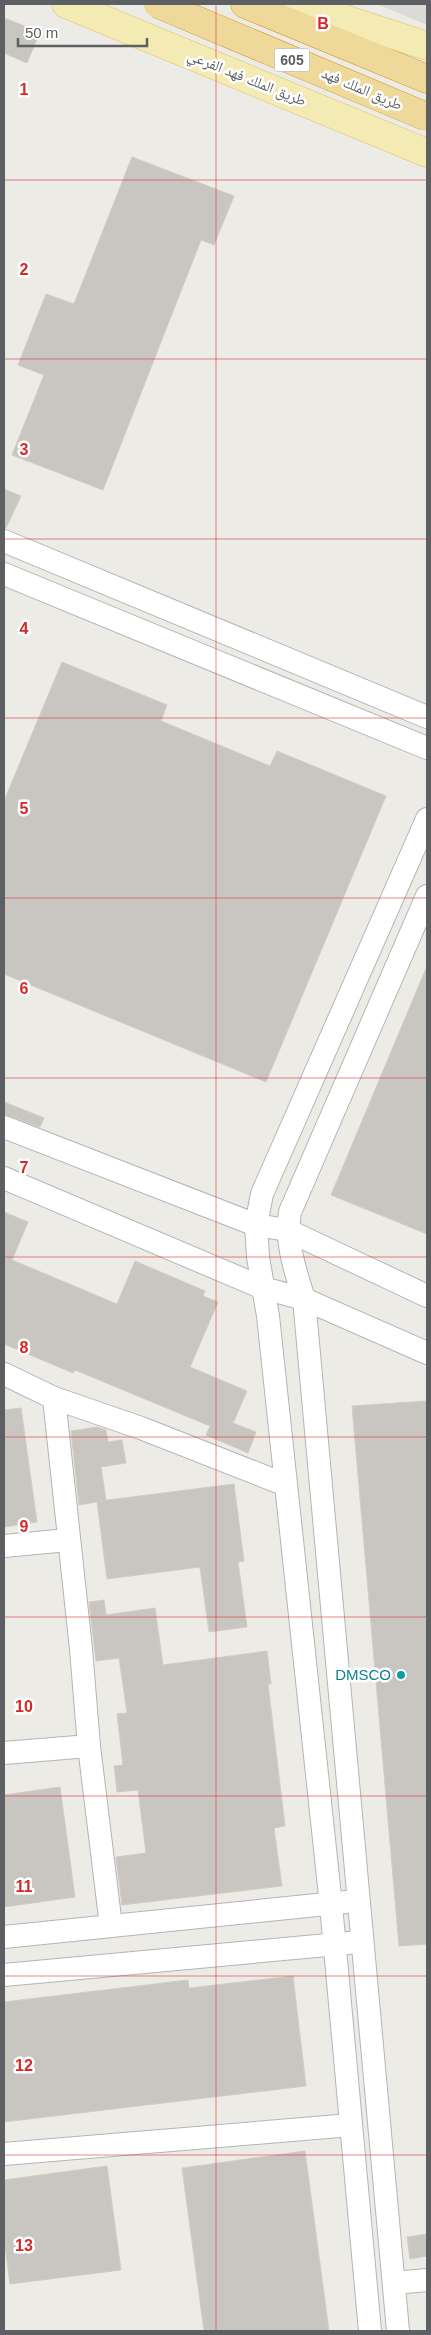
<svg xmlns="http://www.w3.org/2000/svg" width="431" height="2335" viewBox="0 0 431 2335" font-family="Arial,'Noto Naskh Arabic',sans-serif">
<rect width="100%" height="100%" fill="#edebe5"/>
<!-- industrial -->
<path fill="#dcdad7" d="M 377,4 L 427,4 L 427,25 Z"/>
<!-- building -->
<g fill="#c9c6c1" stroke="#d1cdc4">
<path d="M 4,18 L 40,32 L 27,63 L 4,53 Z"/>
<path d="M 132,157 L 234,196 L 214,245 L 201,240 L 103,490 L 12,455 L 44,375 L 18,365 L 46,294 L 74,304 Z"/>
<path d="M 4,489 L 21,496 L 6,528 L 4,528 Z"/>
<path d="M 62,662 L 167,705 L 161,721 L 270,766 L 277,751 L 386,796 L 266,1082 L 4,974 L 4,801 Z"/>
<path d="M 427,966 L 427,1234 L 331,1195 Z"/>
<path d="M 4,1102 L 44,1118 L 40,1127 L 4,1114 Z"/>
<path d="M 4,1212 L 28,1222 L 12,1260 L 117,1304 L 135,1261 L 205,1291 L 203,1296 L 218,1302 L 190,1367 L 247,1391 L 233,1423 L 256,1432 L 248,1453 L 206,1435 L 210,1426 L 75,1370 L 73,1373 L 4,1344 Z"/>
<path d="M 427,1401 L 427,1944 L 399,1946 L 352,1406 Z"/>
<path d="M 21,1408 L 37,1522 L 4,1527 L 4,1410 Z"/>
<path d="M 97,1427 L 106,1430 L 108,1442 L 122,1440 L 126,1463 L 101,1467 L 106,1500 L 100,1501 L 234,1484 L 244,1561 L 238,1562 L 247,1627 L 209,1632 L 200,1567 L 107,1579 L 97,1502 L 79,1505 L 71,1431 Z"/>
<path d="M 104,1600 L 106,1615 L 155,1608 L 163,1665 L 267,1651 L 271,1684 L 268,1684 L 285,1826 L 274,1828 L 282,1886 L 122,1905 L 116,1857 L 146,1853 L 138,1790 L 117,1792 L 114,1766 L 123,1765 L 117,1714 L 127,1713 L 119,1658 L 96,1661 L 89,1602 Z"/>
<path d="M 60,1787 L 75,1897 L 4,1907 L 4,1795 Z"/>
<path d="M 293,1976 L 306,2086 L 4,2122 L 4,2002 L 188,1980 L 189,1988 Z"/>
<path d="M 305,2151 L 329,2331 L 204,2331 L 182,2168 Z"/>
<path d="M 107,2166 L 121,2270 L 10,2284 L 4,2238 L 4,2180 Z"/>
<path d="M 427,2234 L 427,2256 L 410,2259 L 407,2237 Z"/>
</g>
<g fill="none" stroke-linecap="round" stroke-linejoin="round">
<defs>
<g id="minor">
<path d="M 4,541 L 427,717"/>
<path d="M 4,574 L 427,748"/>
<path d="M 4,1127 L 256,1225 L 287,1230 L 427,1296"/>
<path d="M 4,1178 L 263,1288 L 304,1299 L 427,1353"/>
<path d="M 4,1374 L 54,1398 L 141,1428 L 286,1485"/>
<path d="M 54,1398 L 81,1649 L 89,1746 L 111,1926"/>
<path d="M 4,1546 L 68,1540"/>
<path d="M 4,1753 L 89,1746"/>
<path d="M 4,1937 L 346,1902"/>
<path d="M 4,1975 L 349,1943"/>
<path d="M 4,2154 L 351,2125"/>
<path d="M 394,2283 L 427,2280"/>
<path d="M 370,2331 L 331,1905 L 268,1316 L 258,1257 L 256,1225 L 262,1194 L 427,819"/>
<path d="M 398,2331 L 304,1299 C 295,1270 285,1241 290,1212 L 427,896"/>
</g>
<g id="major">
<path d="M 66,4 L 427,153"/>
<path d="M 299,4 L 427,46"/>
</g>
<path id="highway" d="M 245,4 L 427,79"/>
</defs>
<!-- minor casing -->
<use href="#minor" stroke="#b2b5b8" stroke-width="24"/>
<!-- major casing -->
<use href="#major" stroke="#dfbf6c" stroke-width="29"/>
<!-- highway casing -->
<use href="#highway" stroke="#d59b1d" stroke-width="29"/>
<!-- minor -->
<use href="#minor" stroke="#fff" stroke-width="22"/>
<!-- major -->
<use href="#major" stroke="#f4eab3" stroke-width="28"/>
<!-- highway -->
<use href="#highway" stroke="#efd99a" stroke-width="28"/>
<defs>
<path id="highway-bridge" d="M 158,4 L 427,117"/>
</defs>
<!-- highway-bridge casing -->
<use href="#highway-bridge" stroke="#d59b1d" stroke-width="29" stroke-linecap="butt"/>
<!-- highway-bridge -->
<use href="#highway-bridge" stroke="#efd99a" stroke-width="28"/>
</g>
<!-- grid -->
<path fill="none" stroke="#d62828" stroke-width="1" stroke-opacity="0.55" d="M 216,4 L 216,2331M 4,180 L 427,180M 4,359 L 427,359M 4,539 L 427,539M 4,718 L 427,718M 4,898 L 427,898M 4,1078 L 427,1078M 4,1257 L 427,1257M 4,1437 L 427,1437M 4,1617 L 427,1617M 4,1796 L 427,1796M 4,1976 L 427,1976M 4,2155 L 427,2155"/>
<!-- markers -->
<circle fill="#0f9aa8" stroke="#fff" stroke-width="2" cx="401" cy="1675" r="5"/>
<g text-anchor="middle" stroke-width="5" stroke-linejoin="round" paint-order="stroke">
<!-- shield labels -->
<rect fill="#fff" stroke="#8e9092" stroke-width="1" x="274.5" y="48.5" width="35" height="23" rx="4"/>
<g font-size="14" font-weight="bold" fill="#5d6063">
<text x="292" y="65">605</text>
</g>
<!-- street labels -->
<g font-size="15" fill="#5d6063" stroke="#fff">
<text transform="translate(247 78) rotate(22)" y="5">طريق الملك فهد الفرعي</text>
<text transform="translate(362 89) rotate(23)" y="5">طريق الملك فهد</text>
</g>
<!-- culture labels -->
<g font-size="15" fill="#0d838f" stroke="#fff" text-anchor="end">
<text x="391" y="1680">DMSCO</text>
</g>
</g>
<g font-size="16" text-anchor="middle" font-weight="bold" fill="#d62828" stroke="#fff" stroke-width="5" stroke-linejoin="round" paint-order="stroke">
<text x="323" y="29">B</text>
<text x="24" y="95">1</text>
<text x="24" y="275">2</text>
<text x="24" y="455">3</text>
<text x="24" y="634">4</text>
<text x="24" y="814">5</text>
<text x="24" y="994">6</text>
<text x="24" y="1173">7</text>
<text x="24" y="1353">8</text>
<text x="24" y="1532">9</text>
<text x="24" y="1712">10</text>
<text x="24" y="1892">11</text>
<text x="24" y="2071">12</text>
<text x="24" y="2251">13</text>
</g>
<!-- border -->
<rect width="431" height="2335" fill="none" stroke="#5d6063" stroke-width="10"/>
<!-- scale -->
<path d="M18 38v8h129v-8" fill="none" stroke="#5d6063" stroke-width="2.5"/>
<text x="25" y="38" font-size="15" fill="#5d6063" stroke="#ffffff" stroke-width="4" paint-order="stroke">50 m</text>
</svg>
